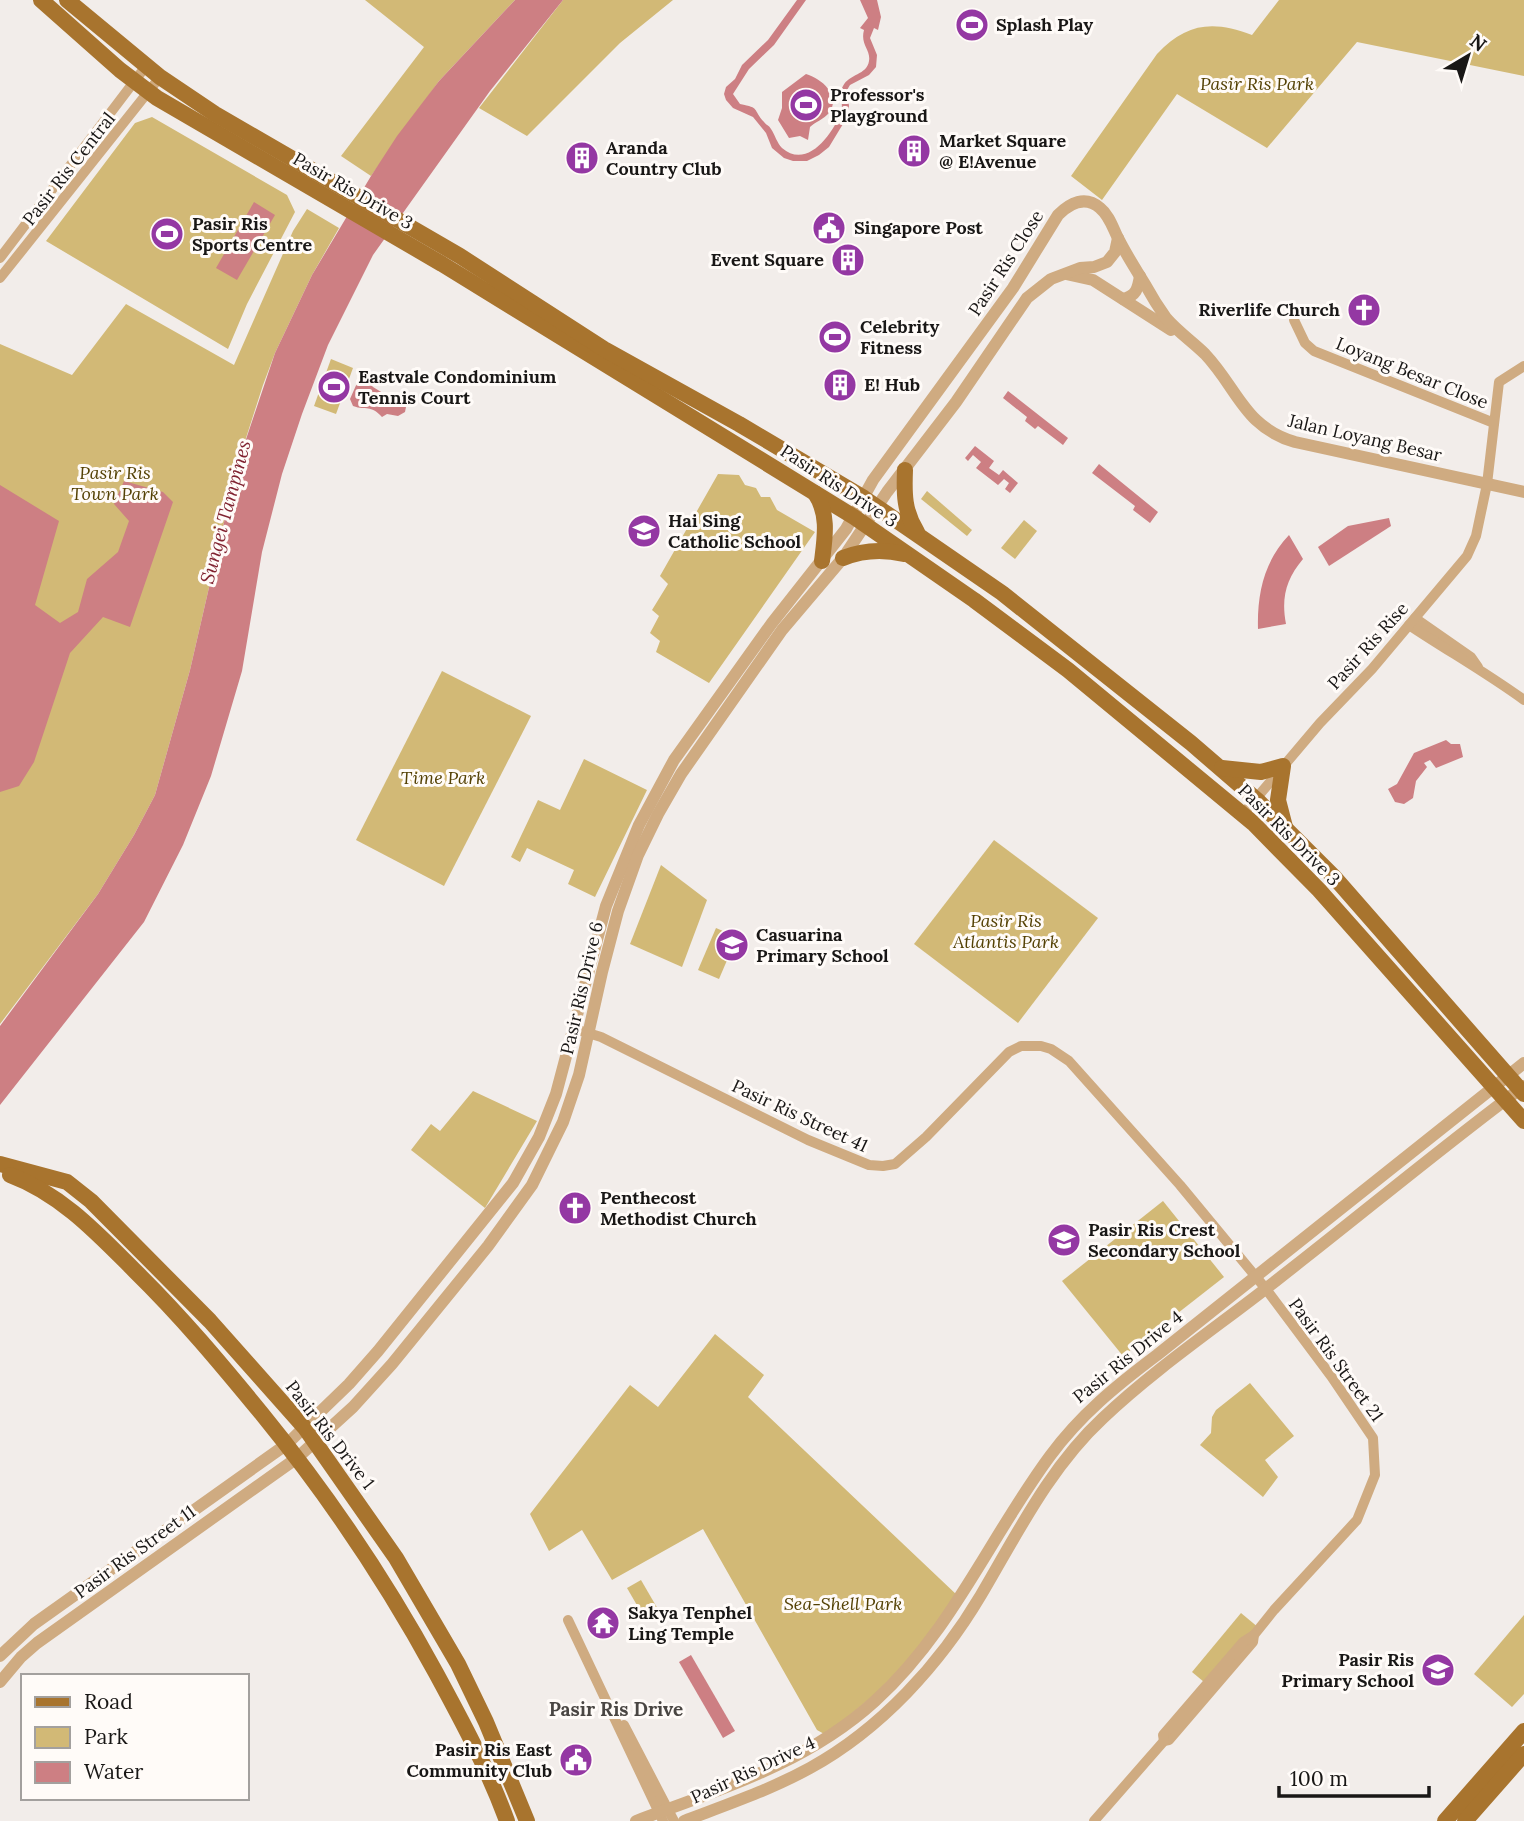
<svg xmlns="http://www.w3.org/2000/svg" width="1524" height="1821" viewBox="0 0 1524 1821" font-family="Lora,serif">
<rect width="100%" height="100%" fill="#f2edea"/>
<!-- green -->
<g fill="#d2b976">
<path d="M 365,0 L 515,0 L 439,81 L 371,176 L 341,156 L 424,47 Z"/>
<path d="M 563,0 L 673,0 L 620,43 L 527,136 L 479,108 Z"/>
<path d="M 1279,0 L 1524,0 L 1524,76 L 1357,42 L 1267,148 L 1177,94 L 1102,200 L 1071,176 L 1157,54 C 1186,23 1213,20 1252,35 Z"/>
<path d="M 152,117 L 287,195 L 295,212 L 247,304 L 228,349 L 46,241 L 135,123 Z"/>
<path d="M 307,209 L 339,228 L 312,275 L 275,353 L 263,385 L 237,466 L 190,670 L 155,795 L 134,835 L 98,894 L 0,1024 L 0,344 L 72,375 L 126,304 L 234,365 L 293,231 Z"/>
<path d="M 331,359 L 353,368 L 336,414 L 314,406 Z"/>
<path d="M 718,474 L 739,475 L 745,485 L 756,488 L 761,497 L 770,497 L 777,510 L 815,532 L 709,683 L 656,652 L 660,641 L 650,633 L 659,616 L 652,610 L 668,584 L 660,576 Z"/>
<path d="M 927,491 L 972,530 L 967,536 L 921,499 Z"/>
<path d="M 1024,520 L 1037,531 L 1015,559 L 1001,548 Z"/>
<path d="M 442,671 L 531,716 L 444,886 L 356,840 Z"/>
<path d="M 584,759 L 647,790 L 595,897 L 568,884 L 574,870 L 527,848 L 520,862 L 511,857 L 538,800 L 560,810 Z"/>
<path d="M 994,840 L 1098,918 L 1018,1023 L 914,944 Z"/>
<path d="M 661,865 L 707,900 L 682,967 L 630,944 Z"/>
<path d="M 716,928 L 737,937 L 719,979 L 698,970 Z"/>
<path d="M 473,1091 L 537,1121 L 485,1208 L 411,1150 L 431,1124 L 440,1131 Z"/>
<path d="M 1163,1201 L 1224,1277 L 1123,1356 L 1062,1281 Z"/>
<path d="M 715,1334 L 764,1375 L 748,1397 L 958,1596 L 911,1657 L 880,1690 L 826,1735 L 817,1730 L 703,1529 L 612,1580 L 582,1530 L 549,1551 L 530,1514 L 630,1385 L 658,1407 Z"/>
<path d="M 1250,1383 L 1294,1436 L 1265,1460 L 1278,1477 L 1263,1497 L 1200,1445 L 1211,1433 L 1212,1417 L 1216,1410 Z"/>
<path d="M 641,1580 L 659,1611 L 645,1619 L 627,1588 Z"/>
<path d="M 1241,1613 L 1259,1628 L 1210,1687 L 1192,1672 Z"/>
<path d="M 1524,1615 L 1524,1694 L 1512,1707 L 1474,1674 Z"/>
</g>
<!-- water -->
<g fill="#cd7f83">
<path d="M 515,0 L 563,0 L 490,91 L 373,255 L 328,345 L 302,414 L 282,474 L 262,552 L 242,671 L 211,776 L 183,845 L 144,922 L 0,1105 L 0,1026 L 98,894 L 134,835 L 155,795 L 190,670 L 237,466 L 275,353 L 312,275 L 371,176 L 397,136 L 439,81 Z"/>
<path d="M 797,0 L 806,0 L 774,45 L 749,69 L 733,94 L 740,104 C 761,108 752,109 764,122 C 768,127 768,124 771,129 C 775,135 777,143 782,148 C 807,170 833,134 841,112 C 844,103 838,94 843,86 C 849,74 867,75 869,61 C 871,50 860,45 864,30 L 860,28 L 868,18 L 860,0 L 877,0 L 881,17 L 878,30 L 874,28 L 870,38 L 877,55 L 876,67 L 869,75 L 850,85 L 847,90 L 849,106 L 846,119 L 829,147 L 819,155 L 807,161 L 793,161 L 784,158 L 772,148 L 766,133 L 753,117 L 733,108 L 726,100 L 724,94 L 726,87 L 735,79 L 742,65 L 768,40 Z"/>
<path d="M 806,74 C 821,78 842,96 829,113 C 824,119 815,122 810,127 L 808,140 L 800,136 L 789,138 L 778,120 L 782,108 L 782,92 Z"/>
<path d="M 254,202 L 275,215 L 237,280 L 216,268 Z"/>
<path d="M 361,374 L 373,387 L 406,407 L 405,412 L 398,416 L 387,414 L 382,417 C 370,404 367,411 353,406 L 350,399 Z"/>
<path d="M 1008,391 L 1068,438 L 1063,445 L 1038,426 L 1035,429 L 1025,421 L 1027,417 L 1003,398 Z"/>
<path d="M 975,446 L 994,461 L 989,468 L 999,475 L 1003,470 L 1018,483 L 1010,493 L 1005,489 L 1009,483 L 1004,479 L 998,485 L 976,468 L 981,462 L 973,455 L 968,461 L 965,458 Z"/>
<path d="M 1099,464 L 1158,512 L 1150,523 L 1133,510 L 1135,506 L 1092,473 Z"/>
<path d="M 124,481 L 163,492 L 173,502 L 130,627 L 103,617 L 70,653 L 34,762 L 19,786 L 0,792 L 0,485 L 59,521 L 35,605 L 60,623 L 78,612 L 87,579 L 118,552 L 129,521 L 114,504 Z"/>
<path d="M 1389,518 L 1391,526 L 1329,566 L 1318,547 L 1348,526 Z"/>
<path d="M 1289,535 L 1303,559 C 1286,579 1281,598 1286,624 L 1258,629 C 1257,594 1264,561 1289,535 Z"/>
<path d="M 1446,740 L 1451,744 L 1460,744 L 1463,757 L 1436,768 L 1430,760 L 1424,763 L 1427,767 L 1416,781 L 1413,798 L 1404,804 L 1395,802 L 1388,789 L 1397,784 L 1414,753 Z"/>
<path d="M 691,1655 L 735,1731 L 723,1738 L 679,1662 Z"/>
</g>
<g fill="none" stroke-linecap="round" stroke-linejoin="round">
<!-- minor -->
<g stroke="#cfab81" stroke-width="10">
<path d="M 0,258 L 146,66"/>
<path d="M 0,278 L 160,77"/>
<path d="M 1294,320 L 1305,343 L 1314,351 L 1494,423"/>
<path d="M 1415,618 L 1471,657 L 1478,667"/>
<path d="M 1409,625 C 1448,651 1487,673 1524,700"/>
<path d="M 1243,814 L 1320,723 L 1372,669 L 1467,556 L 1476,536 L 1487,484 L 1499,382 L 1524,366"/>
<path d="M 575,1029 L 601,1037 L 808,1140 L 869,1165 L 883,1166 L 895,1164 L 926,1137 L 1009,1052 L 1021,1046 L 1041,1046 L 1051,1049 L 1069,1061 L 1180,1185 L 1266,1289 L 1331,1376 L 1373,1438 L 1375,1475 L 1357,1520 L 1274,1610 L 1254,1635 L 1253,1642 L 1169,1740 L 1164,1741 L 1094,1821"/>
<path d="M 568,1620 L 663,1821"/>
<path d="M 624,1725 L 674,1821"/>
<path d="M 1164,1741 L 1163,1735 L 1243,1642 L 1254,1635"/>
</g>
<!-- tertiary -->
<g stroke="#cfab81" stroke-width="12">
<path d="M 1066,274 L 1093,280 L 1171,330"/>
<path d="M 1123,299 C 1136,296 1138,289 1140,276"/>
<path d="M 0,1656 L 34,1624 L 287,1444 L 349,1384 L 378,1351 L 513,1183 L 539,1137 L 556,1094 L 606,906 L 639,825 L 674,760 L 772,623 L 846,529 L 873,480 L 1013,288 L 1058,215 C 1070,203 1085,195 1100,208 C 1110,216 1113,229 1119,240 C 1127,256 1137,271 1146,286 C 1152,297 1159,308 1166,318 C 1178,332 1193,342 1205,354 C 1238,389 1244,427 1295,442 L 1524,492"/>
<path d="M 0,1682 L 21,1657 L 37,1643 L 297,1458 L 353,1407 L 392,1364 L 488,1246 L 532,1185 L 563,1122 L 579,1075 L 602,972 L 618,911 L 638,855 L 658,814 L 681,774 L 782,630 L 843,558 L 887,492 L 956,402 L 1027,298 L 1051,279 L 1080,268 L 1094,267 L 1107,262 L 1115,252 L 1118,238"/>
<path d="M 636,1821 C 721,1789 807,1763 875,1701 C 952,1631 990,1537 1050,1456 C 1080,1415 1117,1385 1157,1355 L 1524,1063"/>
<path d="M 684,1821 C 726,1805 770,1790 810,1768 C 881,1729 940,1664 981,1595 C 1017,1534 1050,1467 1103,1418 C 1158,1366 1223,1323 1282,1276 C 1363,1213 1442,1147 1524,1086"/>
</g>
<!-- primary -->
<g stroke="#a8742e" stroke-width="16">
<path d="M 41,0 L 120,70 L 157,98 L 442,264 L 854,517 L 974,600 L 1068,670 L 1253,823 L 1319,890 L 1524,1121"/>
<path d="M 67,0 L 160,77 L 215,114 L 460,256 L 604,349 L 739,424 L 864,498 L 1002,593 L 1191,743 L 1257,800 L 1335,878 L 1524,1094"/>
<path d="M 905,470 C 904,494 904,511 917,532"/>
<path d="M 815,493 C 829,514 825,537 822,561"/>
<path d="M 843,558 C 863,550 883,549 904,554"/>
<path d="M 1222,768 L 1261,772 L 1283,766 L 1278,800 L 1285,827"/>
<path d="M 0,1164 L 67,1182 L 91,1201 L 210,1321 L 305,1428 L 396,1558 L 458,1664 L 486,1722 L 527,1821"/>
<path d="M 10,1175 C 61,1194 98,1234 135,1271 C 181,1316 221,1364 262,1414 C 328,1495 386,1581 436,1673 C 462,1721 488,1769 507,1821"/>
<path d="M 1445,1821 L 1524,1731"/>
<path d="M 1465,1821 L 1524,1754"/>
</g>
</g>
<!-- icons -->
<defs>
<symbol id="stadium-disc" viewBox="-11 -11 22 22"><circle r="9.5" fill="#9438a3" stroke="#fffbf8"/><path d="M0-5a6.5 5 0 1 0 0 10a6.5 5 0 1 0 0-10ZM-3.5-1.8h7v3.6h-7Z" fill="#fff"/></symbol>
<symbol id="building-disc" viewBox="-11 -11 22 22"><circle r="9.5" fill="#9438a3" stroke="#fffbf8"/><path d="M-4-6H4V6H1V3H-1V6H-4ZM-2.5-4.3h1.7v1.8h-1.7ZM.8-4.3h1.7v1.8H.8ZM-2.5-1h1.7V.8h-1.7ZM.8-1h1.7V.8H.8Z" fill="#fff"/></symbol>
<symbol id="civic-disc" viewBox="-11 -11 22 22"><circle r="9.5" fill="#9438a3" stroke="#fffbf8"/><path d="M-.6-6.5H3V-4.5H.6V-3L4-1V1h2V6H-6V1h2V-1L-.6-3ZM-1.2 2.5V6h2.4V2.5Z" fill="#fff"/></symbol>
<symbol id="church-disc" viewBox="-11 -11 22 22"><circle r="9.5" fill="#9438a3" stroke="#fffbf8"/><path d="M-1.2-6h2.4v3.5h3.3v2.4h-3.3V6h-2.4V-.1h-3.3v-2.4h3.3Z" fill="#fff"/></symbol>
<symbol id="school-disc" viewBox="-11 -11 22 22"><circle r="9.5" fill="#9438a3" stroke="#fffbf8"/><path d="M0-5L7-2L0 1L-7-2ZM-4 1L0 2.5L4 1V4Q0 6-4 4Z" fill="#fff"/></symbol>
<symbol id="temple-disc" viewBox="-11 -11 22 22"><circle r="9.5" fill="#9438a3" stroke="#fffbf8"/><path d="M0-6L5-2H3V0L6.5 2.5H4V6H1.5V3h-3V6H-4V2.5H-6.5L-3 0V-2H-5Z" fill="#fff"/></symbol>
</defs>
<g fill-rule="evenodd">
<use href="#stadium-disc" x="953" y="6" width="38" height="38"/>
<use href="#stadium-disc" x="787" y="86" width="38" height="38"/>
<use href="#building-disc" x="895" y="132" width="38" height="38"/>
<use href="#building-disc" x="563" y="139" width="38" height="38"/>
<use href="#civic-disc" x="810" y="209" width="38" height="38"/>
<use href="#stadium-disc" x="148" y="215" width="38" height="38"/>
<use href="#building-disc" x="829" y="241" width="38" height="38"/>
<use href="#church-disc" x="1345" y="291" width="38" height="38"/>
<use href="#stadium-disc" x="816" y="318" width="38" height="38"/>
<use href="#building-disc" x="821" y="366" width="38" height="38"/>
<use href="#stadium-disc" x="315" y="368" width="38" height="38"/>
<use href="#school-disc" x="625" y="512" width="38" height="38"/>
<use href="#school-disc" x="713" y="926" width="38" height="38"/>
<use href="#church-disc" x="556" y="1189" width="38" height="38"/>
<use href="#school-disc" x="1045" y="1221" width="38" height="38"/>
<use href="#temple-disc" x="584" y="1604" width="38" height="38"/>
<use href="#school-disc" x="1419" y="1651" width="38" height="38"/>
<use href="#civic-disc" x="557" y="1741" width="38" height="38"/>
</g>
<g text-anchor="middle" stroke-width="6" stroke-linejoin="round" paint-order="stroke">
<!-- poi labels -->
<g font-size="18" font-weight="bold" fill="#191716" stroke="#fffbf8" text-anchor="start">
<text x="996" y="31">Splash Play</text>
<text x="830" y="101">Professor's<tspan x="830" dy="21">Playground</tspan></text>
<text x="939" y="147">Market Square<tspan x="939" dy="21">@ E!Avenue</tspan></text>
<text x="606" y="154">Aranda<tspan x="606" dy="21">Country Club</tspan></text>
<text x="192" y="230">Pasir Ris<tspan x="192" dy="21">Sports Centre</tspan></text>
<text x="854" y="234">Singapore Post</text>
<text x="824" y="266" text-anchor="end">Event Square</text>
<text x="1340" y="316" text-anchor="end">Riverlife Church</text>
<text x="860" y="333">Celebrity<tspan x="860" dy="21">Fitness</tspan></text>
<text x="358" y="383">Eastvale Condominium<tspan x="358" dy="21">Tennis Court</tspan></text>
<text x="864" y="391">E! Hub</text>
<text x="668" y="527">Hai Sing<tspan x="668" dy="21">Catholic School</tspan></text>
<text x="756" y="941">Casuarina<tspan x="756" dy="21">Primary School</tspan></text>
<text x="600" y="1204">Penthecost<tspan x="600" dy="21">Methodist Church</tspan></text>
<text x="1088" y="1236">Pasir Ris Crest<tspan x="1088" dy="21">Secondary School</tspan></text>
<text x="628" y="1619">Sakya Tenphel<tspan x="628" dy="21">Ling Temple</tspan></text>
<text x="1414" y="1666" text-anchor="end">Pasir Ris<tspan x="1414" dy="21">Primary School</tspan></text>
<text x="552" y="1756" text-anchor="end">Pasir Ris East<tspan x="552" dy="21">Community Club</tspan></text>
</g>
<!-- park labels -->
<g font-size="18" font-style="italic" fill="#544104" stroke="#fffbf8">
<text x="1257" y="90">Pasir Ris Park</text>
<text x="115" y="479">Pasir Ris<tspan x="115" dy="21">Town Park</tspan></text>
<text x="443" y="784">Time Park</text>
<text x="1006" y="927">Pasir Ris<tspan x="1006" dy="21">Atlantis Park</tspan></text>
<text x="843" y="1610">Sea-Shell Park</text>
</g>
<!-- street labels -->
<g font-size="18" fill="#191716" stroke="#fffbf8">
<text transform="translate(69 169) rotate(-52)" y="6">Pasir Ris Central</text>
<text transform="translate(353 191) rotate(30)" y="6">Pasir Ris Drive 3</text>
<text transform="translate(1006 263) rotate(-57)" y="6">Pasir Ris Close</text>
<text transform="translate(1412 373) rotate(22)" y="6">Loyang Besar Close</text>
<text transform="translate(1365 438) rotate(13)" y="6">Jalan Loyang Besar</text>
<text transform="translate(839 486) rotate(33)" y="6">Pasir Ris Drive 3</text>
<text transform="translate(1368 646) rotate(-48)" y="6">Pasir Ris Rise</text>
<text transform="translate(1289 835) rotate(45)" y="6">Pasir Ris Drive 3</text>
<text transform="translate(582 988) rotate(-77)" y="6">Pasir Ris Drive 6</text>
<text transform="translate(800 1116) rotate(25)" y="6">Pasir Ris Street 41</text>
<text transform="translate(1128 1357) rotate(-39)" y="6">Pasir Ris Drive 4</text>
<text transform="translate(1336 1360) rotate(54)" y="6">Pasir Ris Street 21</text>
<text transform="translate(330 1435) rotate(52)" y="6">Pasir Ris Drive 1</text>
<text transform="translate(135 1552) rotate(-36)" y="6">Pasir Ris Street 11</text>
<text transform="translate(753 1770) rotate(-25)" y="6">Pasir Ris Drive 4</text>
</g>
<!-- water labels -->
<g font-size="19" font-style="italic" fill="#812331" stroke="#fffbf8">
<text transform="translate(225 512) rotate(-75)" y="7">Sungei Tampines</text>
</g>
<!-- neighbourhood labels -->
<g font-size="19" font-weight="bold" fill="#4a4643" stroke="#fffbf8">
<text x="616" y="1716">Pasir Ris Drive</text>
</g>
</g>
<!-- legend -->
<rect x="21" y="1674" width="228" height="126" fill="#fffbf8" stroke="#a3a09e" stroke-width="2"/>
<rect x="35" y="1697" width="35" height="10" fill="#a8742e" stroke="#a3a09e" stroke-width="2"/>
<text x="84" y="1709" font-size="21" fill="#191716">Road</text>
<rect x="35" y="1727" width="35" height="21" fill="#d2b976" stroke="#a3a09e" stroke-width="2"/>
<text x="84" y="1744" font-size="21" fill="#191716">Park</text>
<rect x="35" y="1762" width="35" height="21" fill="#cd7f83" stroke="#a3a09e" stroke-width="2"/>
<text x="84" y="1779" font-size="21" fill="#191716">Water</text>
<!-- north arrow -->
<g transform="translate(1468 56) rotate(38)" stroke="#fffbf8" stroke-width="5" paint-order="stroke">
<path d="M0-5L12 26L0 18L-12 26Z" fill="#191716"/>
<text y="-10" font-size="19" font-weight="bold" text-anchor="middle" fill="#191716">N</text>
</g>
<!-- scale -->
<path d="M1279 1786v10h150v-10" fill="none" stroke="#191716" stroke-width="3.5"/>
<text x="1290" y="1786" font-size="21" fill="#191716" stroke="#fffbf8" stroke-width="5" paint-order="stroke">100 m</text>
</svg>
